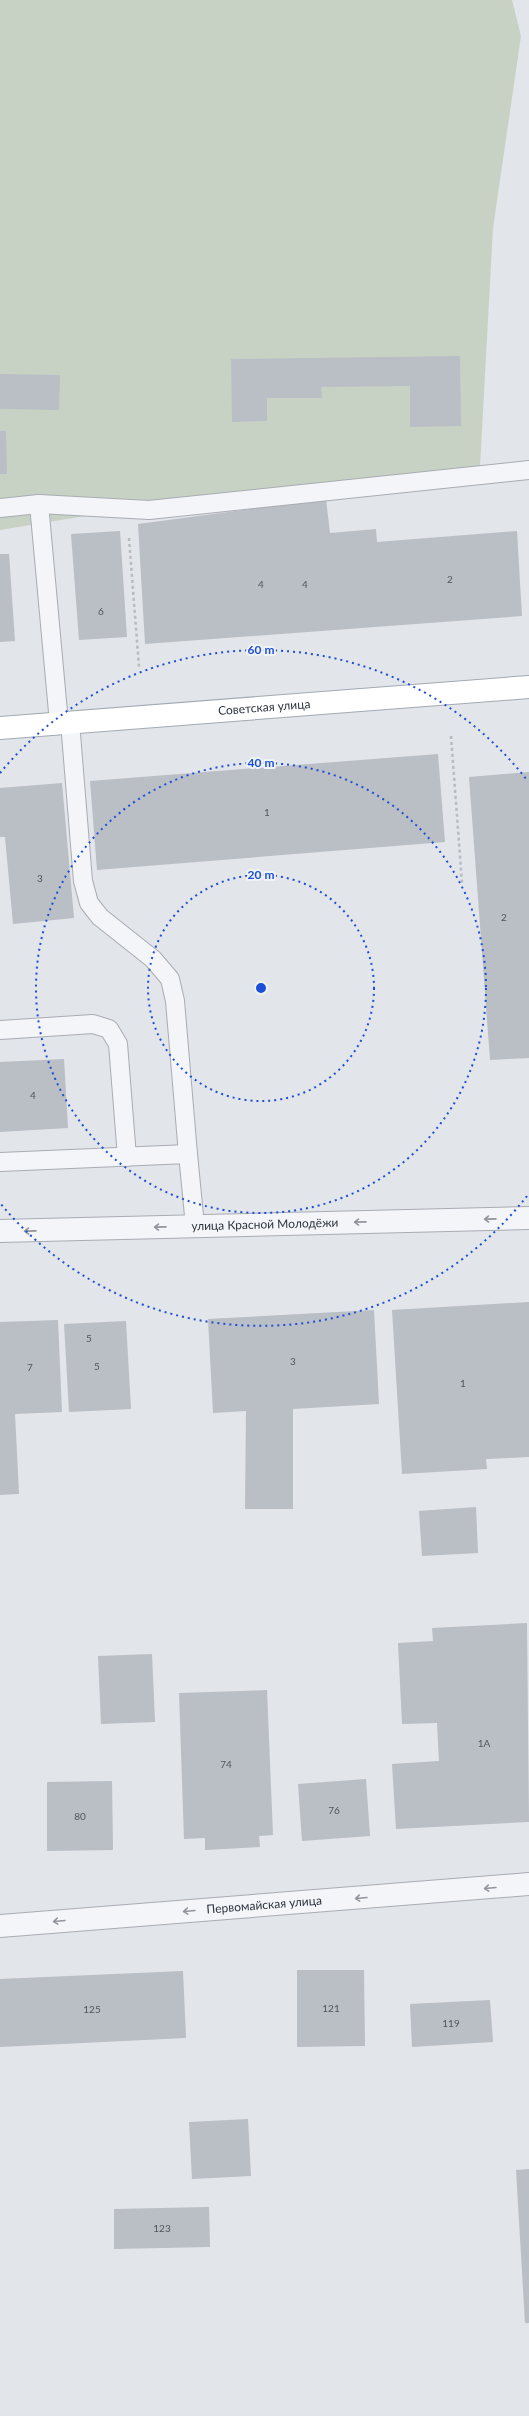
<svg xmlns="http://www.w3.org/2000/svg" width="529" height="2416" viewBox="0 0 529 2416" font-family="Lato,sans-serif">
<rect width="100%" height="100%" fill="#e2e5e9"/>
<!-- green -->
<path fill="#c8d2c4" d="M 0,0 L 512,0 L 521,36 L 493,228 L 480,467 L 232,492 L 0,530 Z"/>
<!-- building -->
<g fill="#babec5">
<path d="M 460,356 L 461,426 L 410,427 L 410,386 L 321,387 L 322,398 L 267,398 L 267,421 L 232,422 L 231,359 Z"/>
<path d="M 0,374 L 60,375 L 59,410 L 0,409 Z"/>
<path d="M 0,431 L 6,431 L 7,474 L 0,474 Z"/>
<path d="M 326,499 L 330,533 L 376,529 L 377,542 L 517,531 L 522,616 L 145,644 L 138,524 Z"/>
<path d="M 120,531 L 127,637 L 79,640 L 71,534 Z"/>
<path d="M 0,554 L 9,554 L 15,641 L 0,642 Z"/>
<path d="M 438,754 L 445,842 L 97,870 L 90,781 Z"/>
<path d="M 529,772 L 529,1058 L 490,1060 L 469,777 Z"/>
<path d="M 62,783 L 74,918 L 13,924 L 5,837 L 0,837 L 0,788 Z"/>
<path d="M 64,1059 L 68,1128 L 0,1132 L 0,1062 Z"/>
<path d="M 529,1302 L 529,1457 L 486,1459 L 487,1469 L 402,1474 L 392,1310 Z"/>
<path d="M 374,1310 L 379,1404 L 293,1409 L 293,1509 L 245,1509 L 246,1411 L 213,1413 L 208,1319 Z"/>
<path d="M 58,1320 L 62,1412 L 15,1414 L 19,1494 L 0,1495 L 0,1322 Z"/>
<path d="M 126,1321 L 131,1409 L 69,1412 L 64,1324 Z"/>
<path d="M 476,1507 L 478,1553 L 422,1556 L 419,1511 Z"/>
<path d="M 527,1623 L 529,1822 L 396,1829 L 392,1764 L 439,1761 L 437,1723 L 402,1724 L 398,1643 L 433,1641 L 432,1628 Z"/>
<path d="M 152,1654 L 155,1722 L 101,1724 L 98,1656 Z"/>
<path d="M 267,1690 L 273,1835 L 259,1836 L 260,1847 L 205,1850 L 205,1838 L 184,1839 L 179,1693 Z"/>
<path d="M 366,1779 L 370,1836 L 302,1841 L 298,1784 Z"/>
<path d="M 112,1781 L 113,1850 L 47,1851 L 47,1782 Z"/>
<path d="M 297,1970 L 364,1970 L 365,2046 L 297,2047 Z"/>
<path d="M 183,1971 L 186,2038 L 0,2047 L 0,1979 Z"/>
<path d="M 490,2000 L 493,2042 L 412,2047 L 410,2004 Z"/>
<path d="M 248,2119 L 251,2176 L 192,2179 L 189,2122 Z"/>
<path d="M 529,2169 L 529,2323 L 525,2323 L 516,2170 Z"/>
<path d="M 209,2207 L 210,2247 L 114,2249 L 114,2209 Z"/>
</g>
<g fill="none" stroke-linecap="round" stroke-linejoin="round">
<defs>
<g id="lane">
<path d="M 39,504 L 59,723"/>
<path d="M 0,508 L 39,504 L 149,510 L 529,470"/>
<path d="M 70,722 L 83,881 L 89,903 L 100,917 L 153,959 L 170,979 L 175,1001 L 188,1154"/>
<path d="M 0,1030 L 93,1024 L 109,1029 L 118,1044 L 127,1157"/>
<path d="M 0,1162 L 188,1154 L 195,1226"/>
</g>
<g id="street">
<path id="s1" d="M 0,1231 L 529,1218"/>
<path id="s2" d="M 0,1926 L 529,1884"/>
</g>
<g id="primary">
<path id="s3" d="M 0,728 L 529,687"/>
</g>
</defs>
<!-- lane casing -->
<use href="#lane" stroke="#a8acb3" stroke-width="20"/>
<!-- street casing -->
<use href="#street" stroke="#a8acb3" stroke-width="24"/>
<!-- primary casing -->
<use href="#primary" stroke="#a2aab3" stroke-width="24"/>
<!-- path -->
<g stroke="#b8bbc0" stroke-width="2.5" stroke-dasharray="3 3" stroke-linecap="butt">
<path d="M 129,538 L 139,667"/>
<path d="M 451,736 L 462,883"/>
</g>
<!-- lane -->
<use href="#lane" stroke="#f4f5f8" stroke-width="18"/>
<!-- street -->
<use href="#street" stroke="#f4f5f8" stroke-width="22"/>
<!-- primary -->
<use href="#primary" stroke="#fff" stroke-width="22"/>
</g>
<!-- one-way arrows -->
<defs><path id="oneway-shaft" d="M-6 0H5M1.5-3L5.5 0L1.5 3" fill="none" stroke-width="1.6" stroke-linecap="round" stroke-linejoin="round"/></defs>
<g stroke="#90949c">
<use href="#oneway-shaft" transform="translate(490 1219) rotate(179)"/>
<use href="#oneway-shaft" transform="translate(360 1222) rotate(179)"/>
<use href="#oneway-shaft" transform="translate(160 1227) rotate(179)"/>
<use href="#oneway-shaft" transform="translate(30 1231) rotate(179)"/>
<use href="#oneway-shaft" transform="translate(490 1888) rotate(175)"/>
<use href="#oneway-shaft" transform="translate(361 1898) rotate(175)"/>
<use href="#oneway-shaft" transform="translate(189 1911) rotate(175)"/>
<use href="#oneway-shaft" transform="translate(59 1921) rotate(175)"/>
</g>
<!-- distance rings -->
<g fill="none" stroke="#1d4ed8" stroke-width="2" stroke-dasharray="2 4">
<circle cx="261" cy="988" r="113"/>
<circle cx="261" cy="988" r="225"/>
<path d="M527 1196A338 338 0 0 1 0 1203M0 773A338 338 0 0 1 527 780"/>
</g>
<g text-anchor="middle" stroke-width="4" stroke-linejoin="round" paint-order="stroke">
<!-- number labels -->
<g font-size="10" fill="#505660">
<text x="450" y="583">2</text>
<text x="261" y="588">4</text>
<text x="305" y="588">4</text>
<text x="101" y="615">6</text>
<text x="267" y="816">1</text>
<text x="40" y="882">3</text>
<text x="504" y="921">2</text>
<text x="33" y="1099">4</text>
<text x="89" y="1342">5</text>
<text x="293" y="1365">3</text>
<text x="97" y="1370">5</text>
<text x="30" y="1371">7</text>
<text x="463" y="1387">1</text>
<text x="484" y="1747">1А</text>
<text x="226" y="1768">74</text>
<text x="334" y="1814">76</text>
<text x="80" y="1820">80</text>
<text x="331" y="2012">121</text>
<text x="92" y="2013">125</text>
<text x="451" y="2027">119</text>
<text x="162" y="2232">123</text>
</g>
<!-- street labels -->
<g font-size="12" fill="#2c343f" stroke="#f1f4f6">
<text dy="4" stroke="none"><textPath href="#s3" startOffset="265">Советская улица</textPath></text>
<text dy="4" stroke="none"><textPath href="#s1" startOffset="265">улица Красной Молодёжи</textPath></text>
<text dy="4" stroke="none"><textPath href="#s2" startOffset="265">Первомайская улица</textPath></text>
</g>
</g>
<circle cx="261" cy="988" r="6" fill="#1d4ed8" stroke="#f1f4f6" stroke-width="2"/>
<g font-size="12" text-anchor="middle" font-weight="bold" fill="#1d4ed8" stroke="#f1f4f6" stroke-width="4" stroke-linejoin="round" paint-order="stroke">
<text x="261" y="654">60 m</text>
<text x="261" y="767">40 m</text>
<text x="261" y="879">20 m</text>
</g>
</svg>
